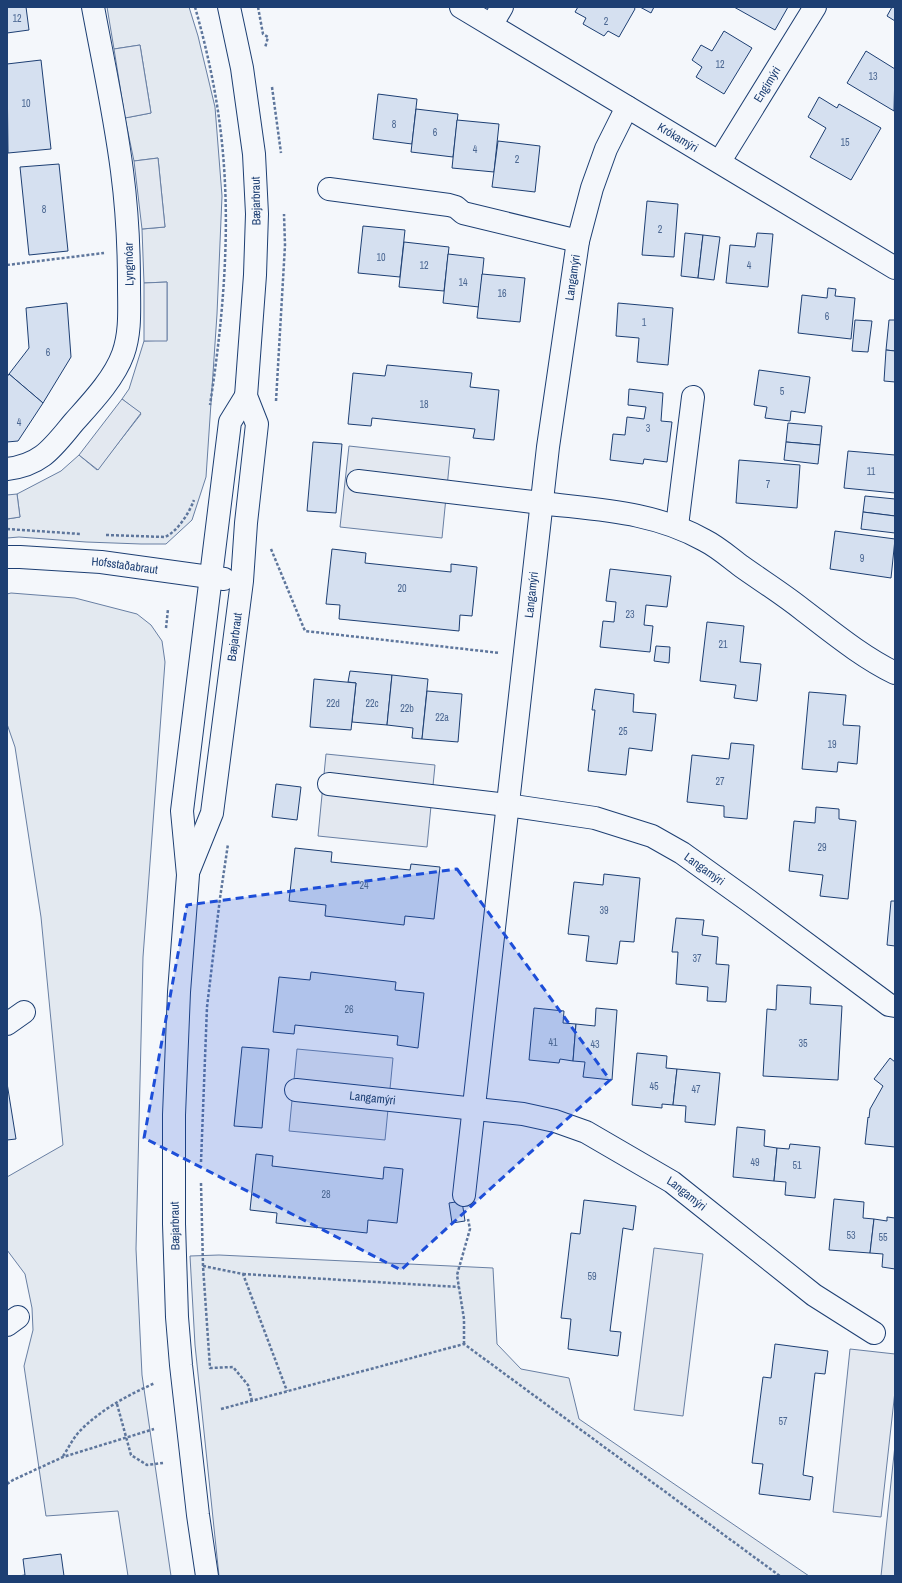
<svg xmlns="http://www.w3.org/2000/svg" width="902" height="1583" viewBox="0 0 902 1583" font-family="'Archivo Narrow',sans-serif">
<rect width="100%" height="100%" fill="#f4f7fb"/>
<!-- green -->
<g fill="#e3e9f0" stroke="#687fa3">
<path d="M 107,7 L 189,7 L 198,36 L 215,107 L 222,196 L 217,314 L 206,477 L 192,520 L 166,544 L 141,544 L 86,542 L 19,537 L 7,538 L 7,519 L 20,517 L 17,494 L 61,471 L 79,455 L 97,470 L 141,414 L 122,399 L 129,389 L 144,341 L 167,340 L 167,282 L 144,283 L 142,229 L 165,227 L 158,158 L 134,161 L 125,118 L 151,113 L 140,45 L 114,49 Z"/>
<path d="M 11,593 L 75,598 L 137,614 L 151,625 L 162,641 L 165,662 L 143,957 L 136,1249 L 142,1375 L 171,1576 L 128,1576 L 118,1511 L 46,1516 L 24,1366 L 33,1330 L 32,1308 L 25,1274 L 7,1250 L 7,1177 L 63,1145 L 41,917 L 15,747 L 7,724 L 7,594 Z"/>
<path d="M 219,1255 L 493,1268 L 497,1344 L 521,1369 L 569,1378 L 579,1419 L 809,1576 L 219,1576 L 195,1345 L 190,1256 Z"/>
<path d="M 895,1445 L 895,1576 L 881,1576 Z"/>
</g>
<!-- parking -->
<g fill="#e3e8f0" stroke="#687fa3">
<path d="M 140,45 L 151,113 L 125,118 L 114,49 Z"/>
<path d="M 158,158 L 165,227 L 142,229 L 134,161 Z"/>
<path d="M 167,282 L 167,341 L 144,341 L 144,283 Z"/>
<path d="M 122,399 L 141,413 L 98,470 L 79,455 Z"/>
<path d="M 349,446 L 450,457 L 442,538 L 340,527 Z"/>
<path d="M 17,494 L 20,517 L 7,519 L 7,495 Z"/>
<path d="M 326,754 L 435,765 L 427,847 L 318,836 Z"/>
<path d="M 297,1049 L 393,1058 L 385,1140 L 289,1131 Z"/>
<path d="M 654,1248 L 703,1254 L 683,1416 L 634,1410 Z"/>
<path d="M 850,1349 L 895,1354 L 895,1391 L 881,1517 L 833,1512 Z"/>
</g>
<!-- building -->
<g fill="#d5e0f0" stroke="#1d3f73">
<path d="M 7,7 L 26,7 L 29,30 L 7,33 Z"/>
<path d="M 578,7 L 634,7 L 635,9 L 619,37 L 608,31 L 604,36 L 583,24 L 586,18 L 575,12 Z"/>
<path d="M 640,7 L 654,7 L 651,13 Z"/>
<path d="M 734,7 L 788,7 L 775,30 Z"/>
<path d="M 892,7 L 895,7 L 895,21 L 887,16 Z"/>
<path d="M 724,31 L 752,48 L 724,94 L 696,77 L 702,67 L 692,60 L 701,45 L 712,51 Z"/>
<path d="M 866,51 L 895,69 L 894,111 L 847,83 Z"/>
<path d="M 41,60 L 51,149 L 8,153 L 7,64 Z"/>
<path d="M 378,94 L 417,99 L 412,144 L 373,139 Z"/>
<path d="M 819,97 L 837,108 L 839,104 L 881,128 L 851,180 L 810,157 L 826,128 L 808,117 Z"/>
<path d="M 416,109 L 458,114 L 453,157 L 411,152 Z"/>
<path d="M 457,120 L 499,124 L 494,172 L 452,168 Z"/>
<path d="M 498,141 L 540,146 L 535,192 L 492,187 Z"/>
<path d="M 59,164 L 68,251 L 29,255 L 20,167 Z"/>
<path d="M 647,201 L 678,204 L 674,257 L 642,255 Z"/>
<path d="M 363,226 L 405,230 L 400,277 L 358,273 Z"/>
<path d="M 685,233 L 703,235 L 698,278 L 681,276 Z"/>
<path d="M 757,233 L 773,234 L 768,287 L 726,283 L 730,245 L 755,247 Z"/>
<path d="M 703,235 L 720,237 L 714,280 L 698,278 Z"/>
<path d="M 404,242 L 449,247 L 444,291 L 399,287 Z"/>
<path d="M 448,254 L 484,258 L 479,307 L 443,303 Z"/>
<path d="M 482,274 L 525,278 L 520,322 L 477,318 Z"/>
<path d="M 828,288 L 836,289 L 835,296 L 855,298 L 851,339 L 798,333 L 802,295 L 827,298 Z"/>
<path d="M 67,303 L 71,357 L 43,403 L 9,374 L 29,348 L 26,308 Z"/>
<path d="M 618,303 L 673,308 L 668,365 L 637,362 L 639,338 L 616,336 Z"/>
<path d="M 855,320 L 872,321 L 868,352 L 852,351 Z"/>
<path d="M 889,320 L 895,320 L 895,351 L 886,350 Z"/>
<path d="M 886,350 L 895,351 L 895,382 L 884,381 Z"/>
<path d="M 387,365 L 472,373 L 470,387 L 499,390 L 494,440 L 473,438 L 475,429 L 372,418 L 371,426 L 348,424 L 353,373 L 385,376 Z"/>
<path d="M 759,370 L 810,377 L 805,413 L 791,411 L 790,421 L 765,418 L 767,407 L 754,405 Z"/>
<path d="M 9,374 L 43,403 L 18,441 L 7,442 L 7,377 Z"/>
<path d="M 629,389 L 663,393 L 661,421 L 672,422 L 667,462 L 644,459 L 643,464 L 610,460 L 613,434 L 625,435 L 627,417 L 644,419 L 646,407 L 628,405 Z"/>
<path d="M 788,423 L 822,426 L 820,445 L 786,442 Z"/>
<path d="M 313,442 L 342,444 L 336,513 L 307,511 Z"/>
<path d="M 786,442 L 820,445 L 818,464 L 784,460 Z"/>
<path d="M 848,451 L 895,455 L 895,493 L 844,488 Z"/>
<path d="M 739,460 L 800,465 L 797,508 L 736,503 Z"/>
<path d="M 865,496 L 895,499 L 895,516 L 863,512 Z"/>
<path d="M 863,512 L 895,516 L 895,533 L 861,529 Z"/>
<path d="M 835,531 L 895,539 L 891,578 L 830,569 Z"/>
<path d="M 332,549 L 366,553 L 365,563 L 451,572 L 451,564 L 477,567 L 472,616 L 460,615 L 459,631 L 339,619 L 340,605 L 326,604 Z"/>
<path d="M 610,569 L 671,576 L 667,607 L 646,605 L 644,625 L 653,626 L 650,652 L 600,647 L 603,621 L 614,622 L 616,602 L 606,601 Z"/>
<path d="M 707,622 L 744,626 L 740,662 L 761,664 L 757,701 L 734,698 L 736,685 L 700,681 Z"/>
<path d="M 656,646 L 670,647 L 669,663 L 654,661 Z"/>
<path d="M 350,671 L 392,675 L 387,725 L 352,722 L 356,683 L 348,682 Z"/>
<path d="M 392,675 L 428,679 L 422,739 L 412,738 L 413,728 L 387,725 Z"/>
<path d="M 314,679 L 356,683 L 351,730 L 310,727 Z"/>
<path d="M 595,689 L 634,694 L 633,712 L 656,714 L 652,751 L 629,748 L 626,775 L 588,771 L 595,710 L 592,710 Z"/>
<path d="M 427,691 L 462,694 L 458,742 L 422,739 Z"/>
<path d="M 809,692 L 846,695 L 843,725 L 860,726 L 857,764 L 838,762 L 837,772 L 802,769 Z"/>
<path d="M 731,743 L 754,745 L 747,819 L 724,817 L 724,806 L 687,802 L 692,755 L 729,759 Z"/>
<path d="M 276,784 L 301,787 L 297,820 L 272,817 Z"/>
<path d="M 816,807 L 839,809 L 839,819 L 856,821 L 848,899 L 820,896 L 823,875 L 789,871 L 794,821 L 815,823 Z"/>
<path d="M 295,848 L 332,852 L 331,862 L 410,870 L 411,864 L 440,867 L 434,919 L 405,916 L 404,925 L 325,916 L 326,905 L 289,901 Z"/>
<path d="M 604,874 L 640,878 L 634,942 L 620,941 L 617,964 L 586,961 L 589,936 L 568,934 L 574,882 L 603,885 Z"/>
<path d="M 891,901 L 895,901 L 895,946 L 887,945 Z"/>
<path d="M 676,918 L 704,920 L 702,935 L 718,937 L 716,964 L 729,965 L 726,1002 L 707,1001 L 708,987 L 676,984 L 678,952 L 672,952 Z"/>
<path d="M 311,972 L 396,982 L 395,990 L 424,993 L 418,1048 L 397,1045 L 398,1036 L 295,1025 L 294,1034 L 273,1032 L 279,977 L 310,980 Z"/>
<path d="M 777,985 L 811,987 L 810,1004 L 842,1006 L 838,1080 L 763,1076 L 767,1009 L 776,1010 Z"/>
<path d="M 534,1008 L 564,1011 L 563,1023 L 576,1024 L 573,1061 L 560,1059 L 559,1063 L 529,1060 Z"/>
<path d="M 596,1008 L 617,1010 L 612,1080 L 583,1077 L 585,1062 L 573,1061 L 576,1024 L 595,1026 Z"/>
<path d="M 242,1047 L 269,1049 L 262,1128 L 234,1126 Z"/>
<path d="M 637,1053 L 667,1056 L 666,1068 L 677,1069 L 673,1105 L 662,1104 L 662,1108 L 632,1105 Z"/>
<path d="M 890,1058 L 895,1062 L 895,1147 L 865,1144 L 868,1117 L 869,1118 L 870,1109 L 883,1086 L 874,1079 Z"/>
<path d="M 677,1069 L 720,1073 L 715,1125 L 685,1122 L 686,1106 L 673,1105 Z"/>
<path d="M 7,1083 L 16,1139 L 7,1140 Z"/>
<path d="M 737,1127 L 765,1130 L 764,1146 L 777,1148 L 774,1181 L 733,1177 Z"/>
<path d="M 790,1144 L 820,1147 L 815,1198 L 785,1195 L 786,1182 L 774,1181 L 777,1148 L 789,1149 Z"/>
<path d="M 256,1154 L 273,1156 L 272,1166 L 383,1179 L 384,1167 L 403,1169 L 397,1223 L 368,1220 L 367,1233 L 276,1223 L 277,1213 L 250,1210 Z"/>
<path d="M 834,1199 L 864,1202 L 863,1218 L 874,1219 L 870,1253 L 829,1250 Z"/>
<path d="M 584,1200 L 636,1206 L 633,1230 L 623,1228 L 610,1331 L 621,1332 L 618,1356 L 568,1349 L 571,1319 L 561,1318 L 571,1233 L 580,1234 Z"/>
<path d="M 462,1201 L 465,1221 L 452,1223 L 449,1203 Z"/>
<path d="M 887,1217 L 895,1218 L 895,1269 L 882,1267 L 883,1254 L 870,1253 L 874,1219 L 887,1221 Z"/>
<path d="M 775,1344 L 828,1351 L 825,1374 L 815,1373 L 803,1475 L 813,1477 L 810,1500 L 759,1494 L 763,1464 L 752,1463 L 763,1377 L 771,1378 Z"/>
<path d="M 61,1554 L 64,1576 L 18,1576 L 25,1575 L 23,1559 Z"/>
</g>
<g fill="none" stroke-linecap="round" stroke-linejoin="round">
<defs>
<g id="minor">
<path id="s1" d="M 461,7 L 895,268"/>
<path d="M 492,24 L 502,7"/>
<path id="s2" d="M 720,161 L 815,7"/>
<path d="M 329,189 L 449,205 L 456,207 L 463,213 L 578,241"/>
<path d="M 7,469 C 42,465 53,447 74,422 C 91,403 114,379 123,354 C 131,332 129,308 129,285 C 129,247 127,209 122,171 C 115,116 103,61 93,7"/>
<path d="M 358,481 C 419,488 480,496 541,503 C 598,510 652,511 704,540 C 718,547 729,557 741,566 C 762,581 783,594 803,610 C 832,632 862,657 895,673"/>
<path d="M 677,526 L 693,397"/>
<path id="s3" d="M 7,557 L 20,557 L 101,562 L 224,579"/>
<path id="s4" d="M 329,784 L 507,805 L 595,818 L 652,836 L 682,853 L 749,901 L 889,1005 L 895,1006"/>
<path id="s5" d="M 189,870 L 212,813 L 242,581 L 246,523 L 257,424 L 246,396 L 255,275 L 257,214 L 254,154 L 242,68 L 229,7"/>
<path d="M 7,1024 L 24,1012"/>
<path id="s6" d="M 296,1090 L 523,1114 L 555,1121 L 586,1132 L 672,1182 L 814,1295 L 874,1333"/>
<path id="s7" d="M 464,1195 L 548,447 L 578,241 L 592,188 L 606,149 L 627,107"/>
<path d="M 7,1325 L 18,1317"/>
<path d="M 207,1576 L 198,1515 L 181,1365 L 177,1317 L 174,1224 L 174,1115 L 179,992 L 188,875 L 182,811 L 230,422 L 246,396"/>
</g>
</defs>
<!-- minor casing -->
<use href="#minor" stroke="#1d3f73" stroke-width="24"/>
<!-- path -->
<g stroke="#5e769c" stroke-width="2.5" stroke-dasharray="3 2" stroke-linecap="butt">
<path d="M 195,7 C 206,46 215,86 220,126 C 232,219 224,313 210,405"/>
<path d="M 258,7 L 263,34 L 268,37 L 265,48"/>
<path d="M 272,87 L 281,153"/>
<path d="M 7,265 L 104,253"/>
<path d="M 276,401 L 285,245 L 284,214"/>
<path d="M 7,529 L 81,534"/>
<path d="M 106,535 L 165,537 C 178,531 189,513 194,500"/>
<path d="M 271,549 L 305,631 L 500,653"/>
<path d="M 166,628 L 168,609"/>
<path d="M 201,1162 L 207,1007 L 220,898 L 228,844"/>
<path d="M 201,1183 L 203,1266 L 210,1368 L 233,1367 L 248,1385 L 252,1401"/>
<path d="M 203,1266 L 243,1274 L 287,1391"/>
<path d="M 243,1274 L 459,1287"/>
<path d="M 464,1344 L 464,1319 L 457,1275 L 470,1229 L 468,1219"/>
<path d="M 117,1404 L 131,1455 L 147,1465 L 163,1463"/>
<path d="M 221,1409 L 464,1344 L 780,1576"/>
<path d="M 63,1456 C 68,1449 72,1440 78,1433 C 98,1411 128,1395 155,1383"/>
<path d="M 7,1484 L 13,1480 L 63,1457 L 154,1429"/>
</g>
<!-- minor -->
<use href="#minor" stroke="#f4f7fb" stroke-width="22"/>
</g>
<!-- marked area -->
<path fill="#1d4ed8" fill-opacity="0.2" stroke="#1d4ed8" stroke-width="3" stroke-dasharray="8 5" stroke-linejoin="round" d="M 457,869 L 610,1080 L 401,1270 L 144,1138 L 187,905 Z"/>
<g text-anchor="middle" stroke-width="3" stroke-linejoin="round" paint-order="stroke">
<!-- number labels -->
<g font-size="10" fill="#4b6792">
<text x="17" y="22">12</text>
<text x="606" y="25">2</text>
<text x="720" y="68">12</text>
<text x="873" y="80">13</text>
<text x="26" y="107">10</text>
<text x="394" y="128">8</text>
<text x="435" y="136">6</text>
<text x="845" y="146">15</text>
<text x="475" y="153">4</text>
<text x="517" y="163">2</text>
<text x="44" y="213">8</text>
<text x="660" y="233">2</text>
<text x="381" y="261">10</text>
<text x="424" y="269">12</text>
<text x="749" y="269">4</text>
<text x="463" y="286">14</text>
<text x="502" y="297">16</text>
<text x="827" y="320">6</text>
<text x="644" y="326">1</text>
<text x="48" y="356">6</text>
<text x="782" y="395">5</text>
<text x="424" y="408">18</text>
<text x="19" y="426">4</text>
<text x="648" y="432">3</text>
<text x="871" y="475">11</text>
<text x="768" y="488">7</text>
<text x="862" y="562">9</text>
<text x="402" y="592">20</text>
<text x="630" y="618">23</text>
<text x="723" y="648">21</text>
<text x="333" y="707">22d</text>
<text x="372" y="707">22c</text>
<text x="407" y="712">22b</text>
<text x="442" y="721">22a</text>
<text x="623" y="735">25</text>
<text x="832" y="748">19</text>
<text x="720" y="785">27</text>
<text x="822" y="851">29</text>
<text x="364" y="889">24</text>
<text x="604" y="914">39</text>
<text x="697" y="962">37</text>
<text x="349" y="1013">26</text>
<text x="553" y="1046">41</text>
<text x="803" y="1047">35</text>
<text x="595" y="1048">43</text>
<text x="654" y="1090">45</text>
<text x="696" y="1093">47</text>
<text x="755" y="1166">49</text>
<text x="797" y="1169">51</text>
<text x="326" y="1198">28</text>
<text x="851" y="1239">53</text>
<text x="883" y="1241">55</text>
<text x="592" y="1280">59</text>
<text x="783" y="1425">57</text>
</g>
<!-- street labels -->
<g font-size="12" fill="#1d3f73" stroke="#f4f7fb">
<text dy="4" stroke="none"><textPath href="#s2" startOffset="90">Engimýri</textPath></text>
<text dy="4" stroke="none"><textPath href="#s1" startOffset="253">Krókamýri</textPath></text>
<text transform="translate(256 201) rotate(-91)" y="4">Bæjarbraut</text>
<text transform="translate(129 264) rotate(-91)" y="4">Lyngmóar</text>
<text dy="4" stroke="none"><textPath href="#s7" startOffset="924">Langamýri</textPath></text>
<text dy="4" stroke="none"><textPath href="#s3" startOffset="118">Hofsstaðabraut</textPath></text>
<text dy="4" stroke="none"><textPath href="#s7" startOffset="604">Langamýri</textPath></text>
<text dy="4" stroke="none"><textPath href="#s5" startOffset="239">Bæjarbraut</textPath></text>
<text dy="4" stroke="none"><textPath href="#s4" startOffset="390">Langamýri</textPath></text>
<text dy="4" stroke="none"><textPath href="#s6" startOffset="77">Langamýri</textPath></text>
<text dy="4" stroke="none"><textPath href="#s6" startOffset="412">Langamýri</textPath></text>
<text transform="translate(175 1226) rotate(-91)" y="4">Bæjarbraut</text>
</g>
</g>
<!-- border -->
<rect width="902" height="1583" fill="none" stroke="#1d3f73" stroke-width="16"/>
</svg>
